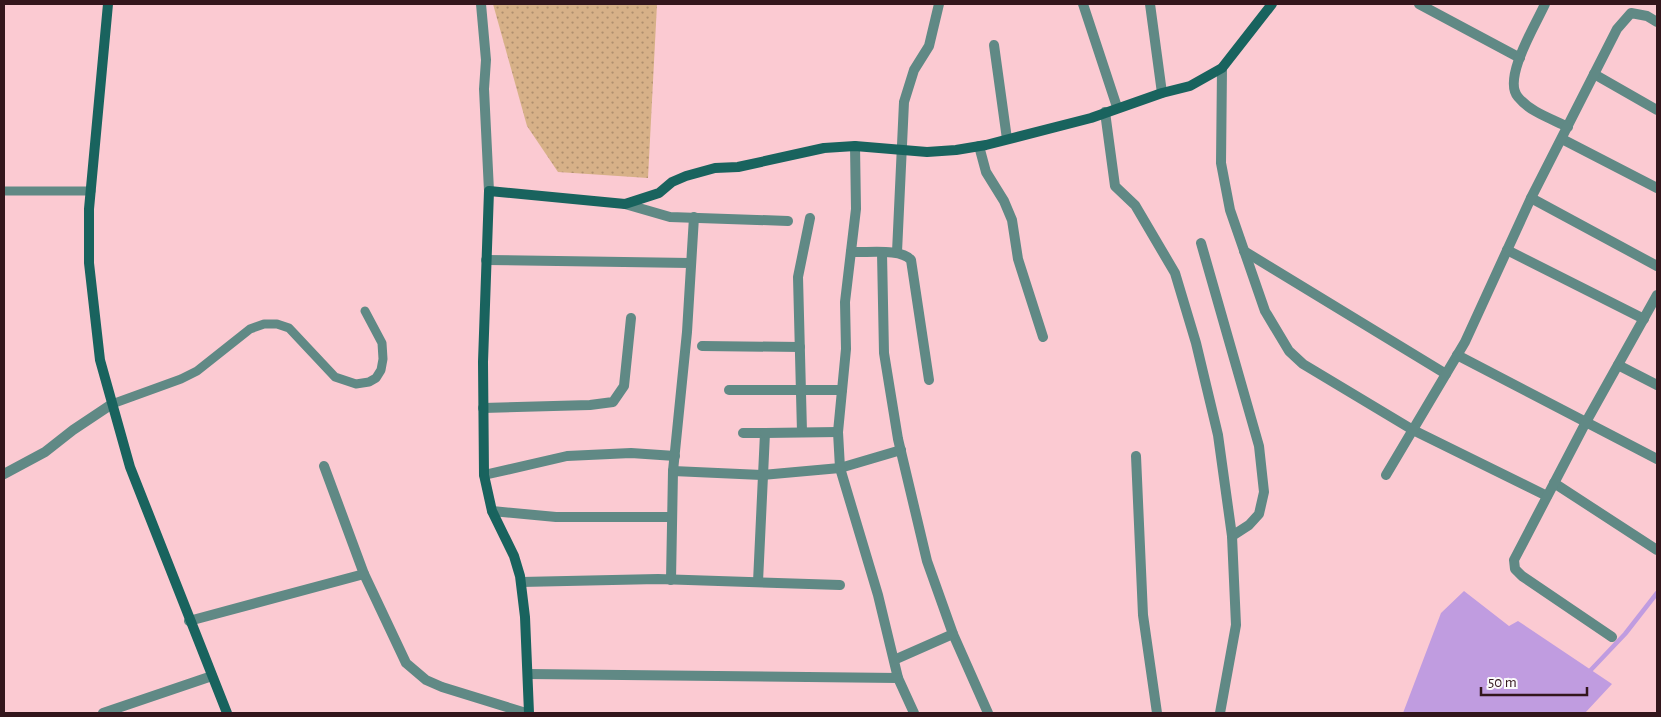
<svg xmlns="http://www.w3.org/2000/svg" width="1661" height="717" viewBox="0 0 1661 717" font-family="'Alegreya Sans',sans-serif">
<defs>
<pattern id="grass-dots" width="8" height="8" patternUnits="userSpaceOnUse" patternTransform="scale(1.25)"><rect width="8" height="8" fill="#d7b188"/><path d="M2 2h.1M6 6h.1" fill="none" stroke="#af8f6e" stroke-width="1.8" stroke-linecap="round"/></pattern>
</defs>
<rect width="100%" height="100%" fill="#fbcad2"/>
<!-- grass -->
<path fill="url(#grass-dots)" d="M 493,4 L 657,4 L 648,178 L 558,172 L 527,126 Z"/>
<!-- water -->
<path fill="#c09ce0" d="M 1464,591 L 1509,626 L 1518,621 L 1612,684 L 1585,713 L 1403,713 L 1441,613 Z"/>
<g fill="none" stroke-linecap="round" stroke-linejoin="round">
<!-- stream -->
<path stroke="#c09ce0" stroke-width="4.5" d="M 1587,674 L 1625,634 L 1657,593"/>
<!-- lane -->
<g stroke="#608985" stroke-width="9">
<path d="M 4,191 L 91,191"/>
<path d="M 112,404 L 181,379 L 197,371 L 250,329 L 264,324 L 277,324 L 289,328 L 335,377 L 356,384 L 369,382 L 376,378 L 381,370 L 383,359 L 382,343 L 365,311"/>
</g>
<!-- street -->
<g stroke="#608985" stroke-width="10">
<path d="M 481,4 L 486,60 L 484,89 L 489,191"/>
<path d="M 1083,4 L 1117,107"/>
<path d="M 1150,4 L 1162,93"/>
<path d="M 1419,4 L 1520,58"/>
<path d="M 1545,4 C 1536,24 1502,79 1518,97 C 1530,112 1552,119 1568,127"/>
<path d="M 994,45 L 1007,139"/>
<path d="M 1222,68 L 1221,163 L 1230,210 L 1265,311 L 1289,351 L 1303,364 L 1413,430 L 1547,496"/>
<path d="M 1594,74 L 1657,110"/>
<path d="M 1105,112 L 1115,186 L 1135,205 L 1175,273 L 1196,343 L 1218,435 L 1232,536 L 1236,625 L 1220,713"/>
<path d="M 1562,139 L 1657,188"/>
<path d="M 979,146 L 986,172 L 1004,201 L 1012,220 L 1018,259 L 1043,337"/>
<path d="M 1531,198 L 1657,266"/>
<path d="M 625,204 L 670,217 L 788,221"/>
<path d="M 1201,243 L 1259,446 L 1264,492 L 1259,514 L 1249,525 L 1232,536"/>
<path d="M 1507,250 L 1644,319"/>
<path d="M 1244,251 L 1446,374"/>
<path d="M 851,252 C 868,253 901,248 911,260 L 929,380"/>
<path d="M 897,252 L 904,102 L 914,70 L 929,46 L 939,4"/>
<path d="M 882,253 L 884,353 L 898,439 L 927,561 L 953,634 L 988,713"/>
<path d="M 486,260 L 690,263"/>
<path d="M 702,346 L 800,347"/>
<path d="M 1457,355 L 1657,459"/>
<path d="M 1618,365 L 1657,385"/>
<path d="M 729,390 L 842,390"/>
<path d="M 483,408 L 590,405 L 613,402 L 624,386 L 631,318"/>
<path d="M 802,432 L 798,277 L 810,218"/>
<path d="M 743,433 L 765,433 L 758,582"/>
<path d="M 765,433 L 838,432"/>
<path d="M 1136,456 L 1143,615 L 1157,713"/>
<path d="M 324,466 L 364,574 L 406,663 L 426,680 L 442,687 L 526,713"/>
<path d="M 673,471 L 762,475 L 840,468 L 901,450"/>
<path d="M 4,474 L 45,452 L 73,430 L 112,404"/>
<path d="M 484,475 L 567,456 L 631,453 L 675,456"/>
<path d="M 1386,475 L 1465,342 L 1531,198 L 1617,29 L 1631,13 L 1647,16 L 1657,22"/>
<path d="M 1554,483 L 1657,550"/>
<path d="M 492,511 L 556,517 L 672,517"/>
<path d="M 671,580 L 673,471 L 687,332 L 694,217"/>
<path d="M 521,582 L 658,579 L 840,585"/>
<path d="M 189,621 L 364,574"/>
<path d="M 1612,637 L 1522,576 L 1515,569 L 1514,560 L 1586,422 L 1657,295"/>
<path d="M 894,660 L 953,634"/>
<path d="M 528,674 L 898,678 L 878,595 L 840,468 L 838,432 L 846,349 L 845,302 L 856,209 L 855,146"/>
<path d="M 898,678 L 914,713"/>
<path d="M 103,713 L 212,676"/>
</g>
<!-- secondary -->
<g stroke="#19635e" stroke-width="10">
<path d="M 108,4 L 89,209 L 89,263 L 100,360 L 130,467 L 227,713"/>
<path d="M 529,713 L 525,617 L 520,576 L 514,556 L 492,511 L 484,475 L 483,362 L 489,191 L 625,204 L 659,193 L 672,182 L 686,176 L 715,168 L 738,167 L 824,148 L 855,146 L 927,152 L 956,150 L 986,145 L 1091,118 L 1162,93 L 1190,86 L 1222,68 L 1272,4"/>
</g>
</g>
<!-- border -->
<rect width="1661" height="717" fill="none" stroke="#33161c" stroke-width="10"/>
<!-- scale -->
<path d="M1481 687v8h106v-8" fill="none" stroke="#33161c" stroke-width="2.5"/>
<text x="1488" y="687" font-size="15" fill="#33161c" stroke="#fafafa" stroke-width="4" paint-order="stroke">50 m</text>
</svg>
